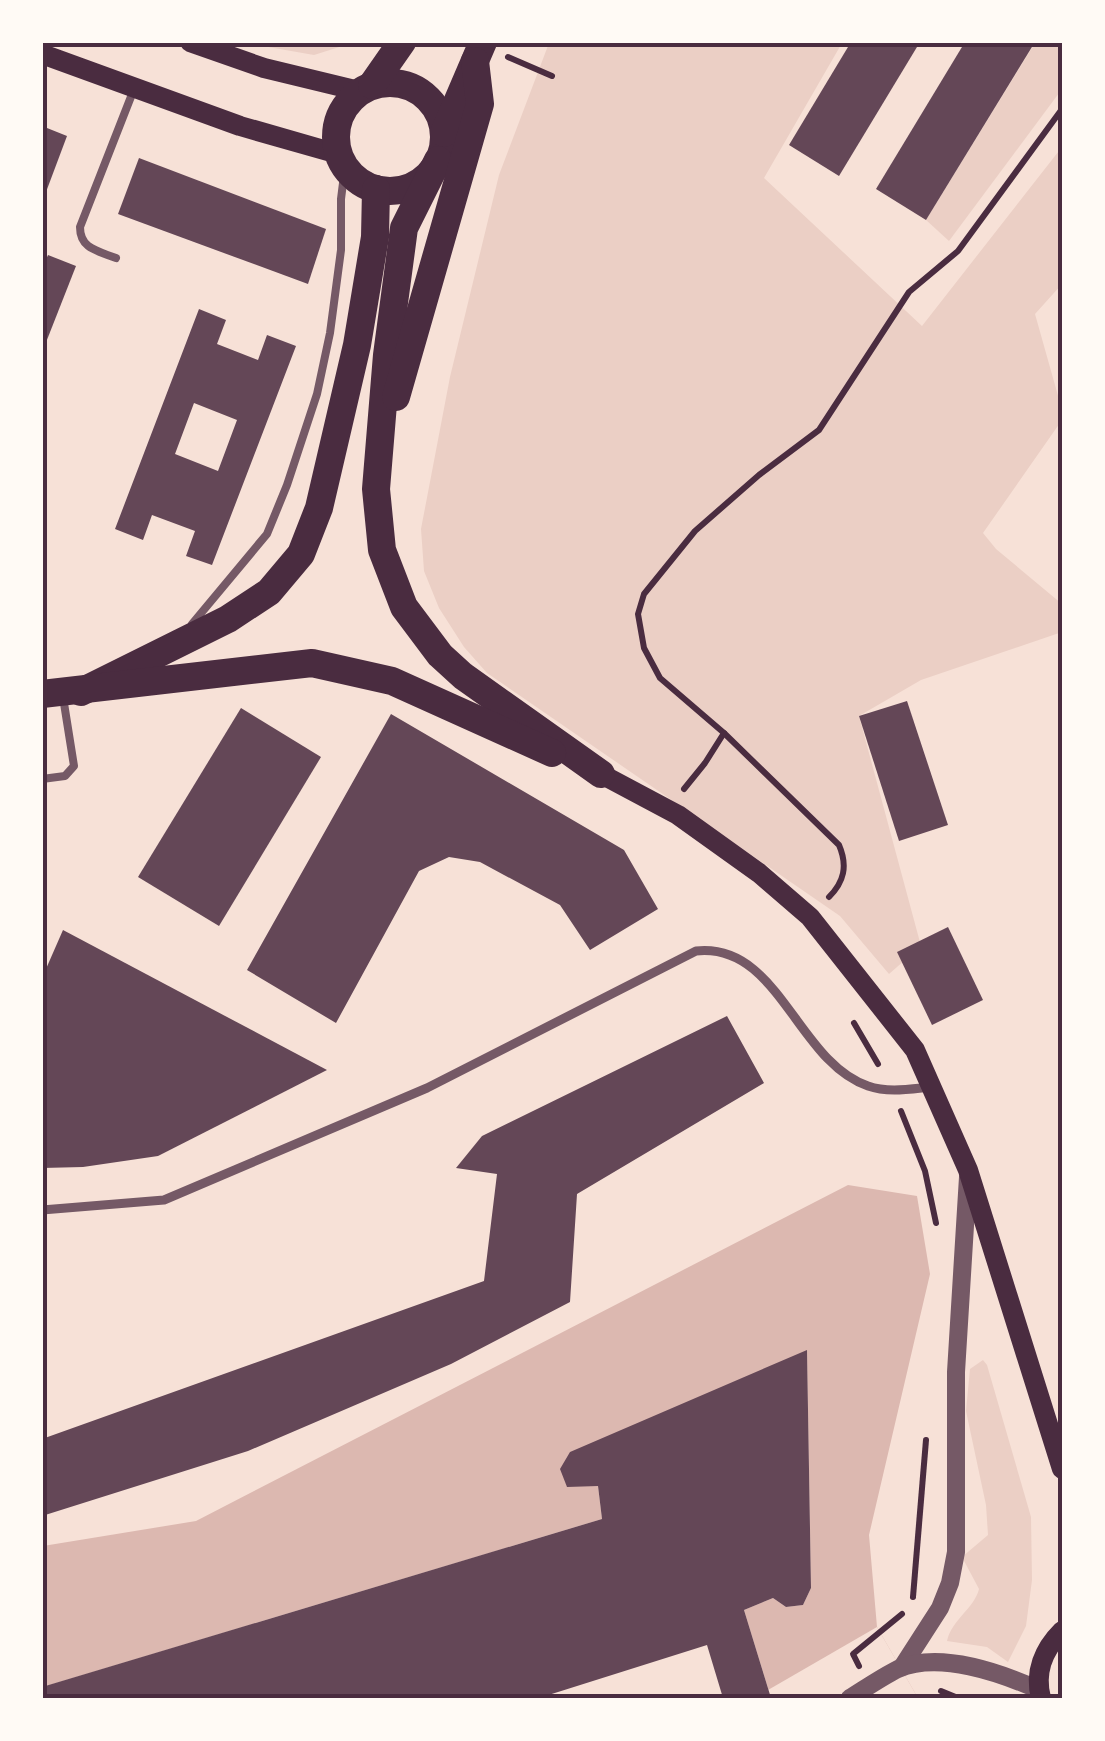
<svg xmlns="http://www.w3.org/2000/svg" width="1105" height="1741" viewBox="0 0 1105 1741" font-family="'Source Sans 3',sans-serif">
<rect width="100%" height="100%" fill="#f7e1d7"/>
<!-- green -->
<g fill="#ebcfc5">
<path d="M 246,43 L 352,43 L 314,55 Z"/>
<path d="M 549,43 L 842,43 L 764,178 L 922,326 L 1062,147 L 1062,284 L 1035,314 L 1062,410 L 1062,420 L 983,533 L 996,549 L 1062,604 L 1062,632 L 921,680 L 859,716 L 921,946 L 889,974 L 840,916 L 487,673 L 464,647 L 439,608 L 424,571 L 421,529 L 450,377 L 499,175 Z"/>
<path d="M 1035,43 L 1062,43 L 1062,89 L 949,241 L 926,220 Z"/>
<path d="M 983,1360 L 987,1365 L 1031,1517 L 1032,1580 L 1026,1626 L 1008,1662 L 987,1647 L 947,1641 C 952,1619 974,1609 979,1589 L 962,1557 L 988,1535 L 986,1505 L 966,1411 L 970,1369 Z"/>
</g>
<!-- water -->
<path fill="#dcb8b0" d="M 848,1185 L 917,1196 L 930,1274 L 869,1535 L 877,1627 L 918,1698 L 771,1698 L 744,1610 L 773,1598 L 786,1607 L 803,1605 L 811,1588 L 807,1351 L 561,1469 L 567,1486 L 598,1486 L 602,1519 L 43,1687 L 43,1546 L 196,1521 Z"/>
<!-- pier -->
<path fill="#f7e1d7" d="M 877,1627 L 918,1698 L 771,1698 L 768,1690 Z"/>
<!-- building -->
<g fill="#644757" fill-rule="evenodd">
<path d="M 851,42 L 920,42 L 839,176 L 789,145 Z"/>
<path d="M 965,42 L 1035,42 L 926,220 L 876,189 Z"/>
<path d="M 42,126 L 67,136 L 43,200 L 42,200 Z"/>
<path d="M 139,158 L 326,229 L 308,284 L 118,214 Z"/>
<path d="M 48,255 L 76,266 L 43,350 L 42,268 Z"/>
<path d="M 199,309 L 226,320 L 217,344 L 258,360 L 267,335 L 296,346 L 212,565 L 186,556 L 195,531 L 152,515 L 143,540 L 115,529 ZM 194,403 L 237,420 L 218,471 L 175,454 Z"/>
<path d="M 907,701 L 948,825 L 899,841 L 859,716 Z"/>
<path d="M 241,708 L 321,757 L 219,926 L 138,877 Z"/>
<path d="M 391,714 L 624,850 L 658,909 L 590,950 L 560,905 L 480,862 L 449,857 L 419,871 L 336,1023 L 247,970 Z"/>
<path d="M 948,927 L 983,1000 L 932,1025 L 897,952 Z"/>
<path d="M 63,930 L 327,1070 L 158,1156 L 83,1167 L 42,1168 L 42,978 Z"/>
<path d="M 727,1016 L 764,1083 L 577,1194 L 570,1302 L 451,1364 L 248,1451 L 42,1516 L 42,1439 L 484,1281 L 497,1174 L 456,1168 L 482,1136 Z"/>
<path d="M 807,1350 L 811,1588 L 803,1605 L 786,1607 L 773,1598 L 744,1610 L 771,1698 L 723,1698 L 707,1645 L 539,1698 L 42,1698 L 42,1687 L 602,1519 L 598,1486 L 567,1487 L 560,1469 L 570,1452 Z"/>
</g>
<g fill="none" stroke-linecap="round" stroke-linejoin="round">
<!-- path -->
<g stroke="#4a2c40" stroke-width="6">
<path d="M 508,57 L 552,76"/>
<path d="M 684,789 L 705,763 L 724,733"/>
<path d="M 829,897 C 844,882 848,866 839,845 L 724,733 L 660,678 L 644,648 L 638,614 L 644,594 L 695,531 L 759,475 L 819,430 L 909,292 L 958,251 L 1062,109"/>
<path d="M 854,1023 L 878,1064"/>
<path d="M 901,1111 L 925,1171 L 936,1223"/>
<path d="M 913,1597 L 926,1440"/>
<path d="M 859,1666 L 853,1654 L 902,1614"/>
<path d="M 941,1691 L 958,1698"/>
</g>
<!-- service -->
<g stroke="#755966" stroke-width="8">
<path d="M 116,258 C 98,251 80,249 80,227 L 134,89"/>
<path d="M 192,624 L 267,534 L 287,485 L 317,394 L 330,333 L 341,250 L 341,199 L 345,167"/>
<path d="M 42,779 L 65,776 L 74,766 L 63,697"/>
</g>
<!-- pedestrian -->
<path stroke="#755966" stroke-width="9" d="M 42,1210 L 164,1200 L 427,1088 L 696,951 C 779,942 797,1062 868,1086 C 888,1093 910,1089 931,1087"/>
<!-- tertiary -->
<g stroke="#755966" stroke-width="18">
<path d="M 902,1667 L 940,1608 L 950,1583 L 956,1552 L 956,1372 L 968,1177"/>
<path d="M 850,1698 C 866,1688 882,1677 898,1669 C 939,1651 1001,1673 1039,1690"/>
</g>
<!-- secondary -->
<g stroke="#4a2c40" stroke-width="20">
<path d="M 190,42 L 264,68 L 359,91"/>
<path d="M 42,54 L 240,126 L 338,154"/>
<path d="M 601,774 L 678,815 L 759,873 L 810,917 L 915,1050 L 968,1170 L 1062,1469"/>
<path d="M 1041,1698 C 1034,1672 1044,1649 1062,1631"/>
</g>
<!-- trunk -->
<g stroke="#4a2c40" stroke-width="28">
<circle cx="390" cy="137" r="54"/>
<path d="M 372,85 L 402,42"/>
<path d="M 444,133 L 483,42"/>
<path d="M 438,160 L 404,228 L 387,355 L 376,489 L 382,550 L 404,607 L 440,655 L 463,676 L 601,774"/>
<path d="M 396,397 L 480,104 L 475,61"/>
<path d="M 81,692 L 228,619 L 269,592 L 301,554 L 319,508 L 357,345 L 375,237 L 376,189"/>
<path d="M 42,694 L 312,663 L 392,681 L 552,753"/>
</g>
</g>
<!-- border -->
<rect width="1105" height="1741" fill="none" stroke="#fffaf5" stroke-width="90"/>
<rect x="45" y="45" width="1015" height="1651" fill="none" stroke="#4a2c40" stroke-width="4"/>
</svg>
